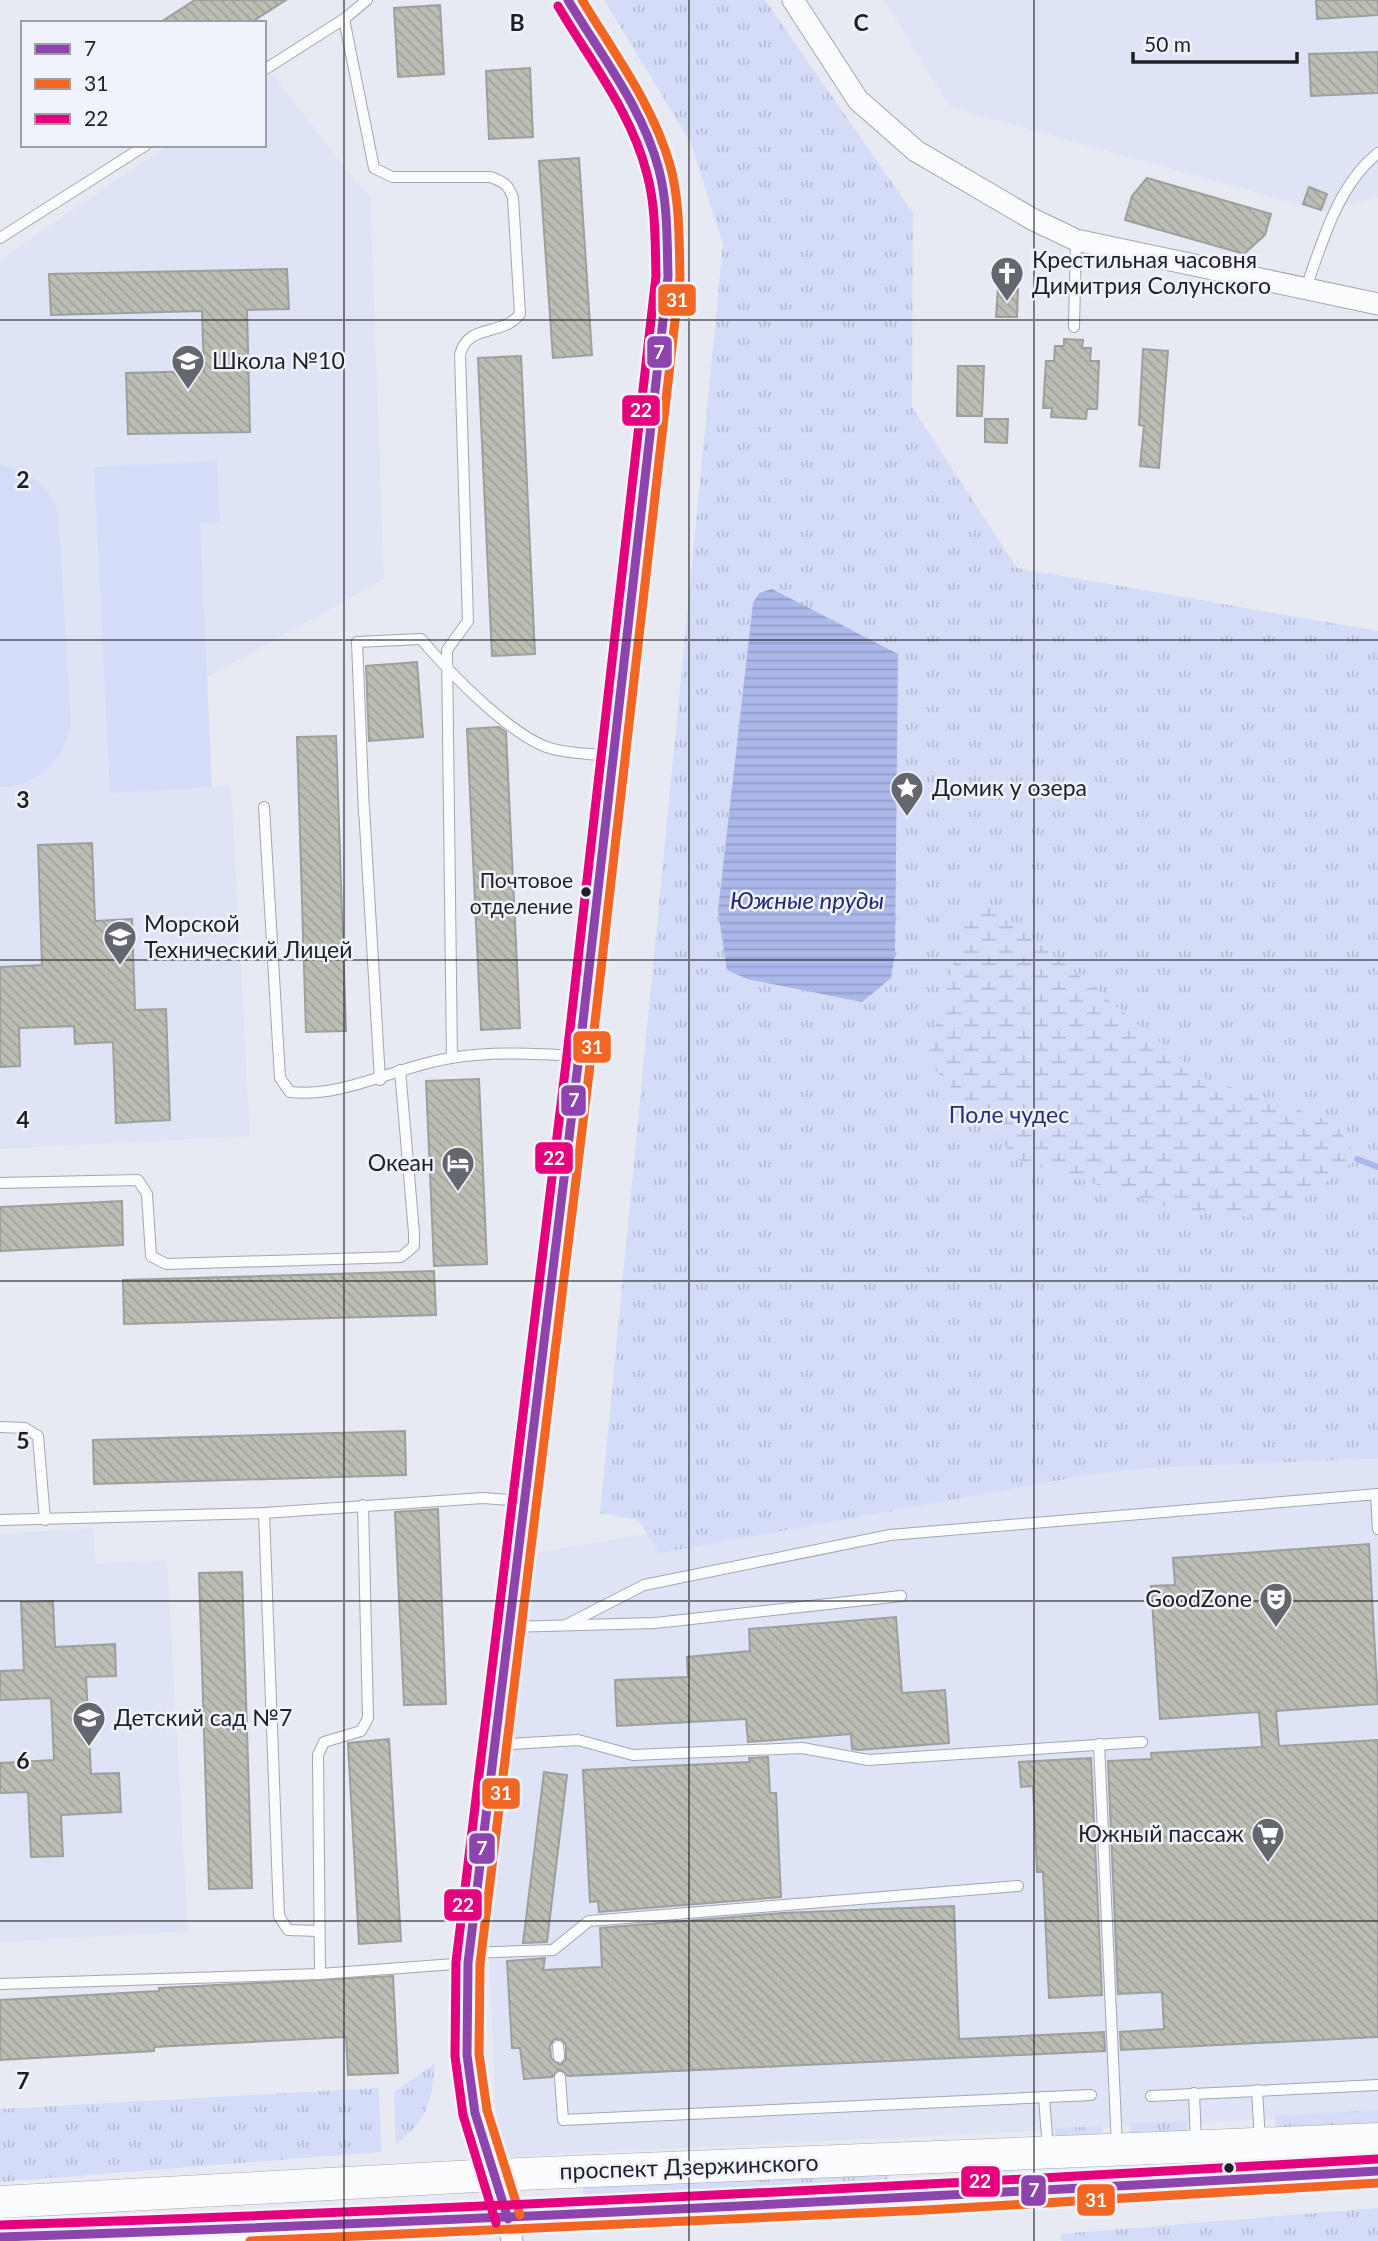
<svg xmlns="http://www.w3.org/2000/svg" width="1378" height="2241" viewBox="0 0 1378 2241" font-family="Lato,sans-serif">
<defs>
<pattern id="grass-tufts" width="24" height="20" patternUnits="userSpaceOnUse" patternTransform="scale(1.75)"><rect width="24" height="20" fill="#d4dcf7"/><path d="M3 7l-1-3M5 7V3M7 7l1-3M15 17l-1-3M17 17v-4M19 17l1-3" fill="none" stroke="#b6bcd4"/></pattern>
<pattern id="wetland-marsh" width="20" height="14" patternUnits="userSpaceOnUse" patternTransform="scale(1.75)"><rect width="20" height="14" fill="#d4dcf7"/><path d="M1 5h8M5 5V1M11 12h8M15 12V8" fill="none" stroke="#b6bcd4"/></pattern>
<pattern id="water-rules" width="6" height="5" patternUnits="userSpaceOnUse" patternTransform="scale(1.75)"><rect width="6" height="5" fill="#acb7ea"/><path d="M0 2.5h6" fill="none" stroke="#949dc9"/></pattern>
<pattern id="building-back-hatch" width="6" height="6" patternUnits="userSpaceOnUse" patternTransform="scale(1.75)"><rect width="6" height="6" fill="#bcbdb3"/><path d="M-1 5l2 2M0 0l6 6M5-1l2 2" fill="none" stroke="#a1a29a"/></pattern>
</defs>
<rect width="100%" height="100%" fill="#e7eaf3"/>
<!-- built -->
<g fill="#dee3f6">
<path d="M 884,0 L 1316,0 L 1317,19 L 1378,15 L 1378,52 L 1309,55 L 1311,96 L 1378,93 L 1378,197 L 1323,211 L 950,107 Z"/>
<path d="M 273,74 L 355,182 L 370,195 L 384,579 L 207,677 L 199,524 L 110,792 L 231,786 L 250,1136 L 0,1149 L 0,260 L 168,145 L 264,145 L 264,79 Z"/>
<path d="M 1378,1436 L 1378,2114 L 498,2157 L 487,1916 L 537,1553 L 1137,1448 Z"/>
<path d="M 93,1528 L 96,1564 L 167,1560 L 188,1931 L 0,1942 L 0,1534 Z"/>
</g>
<!-- grass -->
<g fill="url(#grass-tufts)">
<path d="M 604,0 L 765,0 L 913,213 L 912,407 L 1017,568 L 1378,631 L 1378,1458 L 1147,1468 L 1088,1475 L 660,1553 L 638,1520 L 600,1513 L 723,244 L 691,143 Z"/>
<path d="M 434,2064 C 434,2100 425,2123 396,2144 L 394,2092 Z"/>
<path d="M 379,2088 L 381,2152 L 0,2182 L 0,2109 Z"/>
<path d="M 1378,2110 L 1378,2125 L 1276,2131 L 1275,2116 Z"/>
<path d="M 1187,2121 L 1188,2134 L 1131,2137 L 1130,2124 Z"/>
<path d="M 1103,2126 L 1103,2138 L 1056,2140 L 1055,2128 Z"/>
<path d="M 888,2171 L 889,2187 L 583,2201 L 583,2186 Z"/>
<path d="M 1378,2208 L 1378,2241 L 1062,2241 L 1061,2234 Z"/>
</g>
<!-- wetland -->
<path fill="url(#wetland-marsh)" d="M 970,907 L 995,907 L 1204,1078 L 1336,1123 L 1357,1159 L 1276,1220 L 1178,1210 L 1018,1160 L 926,1060 Z"/>
<!-- pitch -->
<g fill="#d4dcf7">
<path d="M 217,461 L 220,522 L 200,524 L 212,787 L 110,793 L 94,467 Z"/>
<path d="M 0,465 C 28,469 48,486 58,511 L 71,723 C 64,759 41,784 4,787 L 0,786 Z"/>
</g>
<!-- water -->
<path fill="url(#water-rules)" d="M 772,589 L 898,654 L 895,952 L 891,978 L 862,1002 L 747,979 L 727,970 L 718,911 L 753,603 L 759,593 Z"/>
<g fill="none" stroke-linecap="round" stroke-linejoin="round">
<!-- stream -->
<path stroke="#acb7ea" stroke-width="6" d="M 1357,1159 L 1378,1167"/>
</g>
<!-- building -->
<g fill="url(#building-back-hatch)" stroke="#9d9f9f" stroke-width="2" fill-rule="evenodd">
<path d="M 195,0 L 286,0 L 250,23 L 159,23 Z"/>
<path d="M 1316,0 L 1378,0 L 1378,15 L 1317,19 Z"/>
<path d="M 440,5 L 444,74 L 398,77 L 394,8 Z"/>
<path d="M 1378,52 L 1378,93 L 1311,96 L 1309,54 Z"/>
<path d="M 530,68 L 533,137 L 489,139 L 486,71 Z"/>
<path d="M 579,158 L 592,355 L 553,358 L 539,161 Z"/>
<path d="M 1147,178 L 1271,214 L 1265,235 L 1244,254 L 1125,220 L 1132,196 Z"/>
<path d="M 1309,187 L 1327,194 L 1321,210 L 1303,204 Z"/>
<path d="M 287,269 L 289,309 L 247,310 L 250,432 L 128,434 L 126,373 L 204,371 L 202,311 L 51,315 L 49,274 Z"/>
<path d="M 998,287 L 1018,289 L 1017,317 L 996,317 Z"/>
<path d="M 1064,339 L 1083,340 L 1082,348 L 1091,348 L 1090,361 L 1099,361 L 1097,409 L 1087,409 L 1086,419 L 1051,417 L 1052,408 L 1043,408 L 1046,361 L 1054,361 L 1055,346 L 1064,346 Z"/>
<path d="M 1143,349 L 1168,351 L 1159,468 L 1140,466 L 1144,426 L 1139,425 Z"/>
<path d="M 521,356 L 535,654 L 492,656 L 478,358 Z"/>
<path d="M 958,366 L 984,366 L 982,416 L 957,416 Z"/>
<path d="M 985,419 L 1008,419 L 1007,443 L 985,442 Z"/>
<path d="M 417,662 L 423,737 L 369,741 L 366,666 Z"/>
<path d="M 499,727 L 506,732 L 520,1028 L 481,1030 L 467,729 Z"/>
<path d="M 336,736 L 346,1031 L 306,1032 L 297,737 Z"/>
<path d="M 92,843 L 95,921 L 132,919 L 135,1010 L 166,1009 L 170,1120 L 116,1123 L 113,1042 L 75,1044 L 74,1026 L 19,1028 L 20,1066 L 0,1067 L 0,967 L 42,965 L 38,845 Z"/>
<path d="M 479,1079 L 487,1264 L 434,1266 L 426,1081 Z"/>
<path d="M 122,1201 L 123,1245 L 0,1251 L 0,1207 Z"/>
<path d="M 434,1271 L 436,1315 L 124,1324 L 123,1280 Z"/>
<path d="M 405,1431 L 406,1475 L 94,1484 L 93,1440 Z"/>
<path d="M 438,1509 L 446,1704 L 404,1705 L 395,1512 Z"/>
<path d="M 1369,1544 L 1378,1704 L 1276,1711 L 1279,1746 L 1378,1740 L 1378,2037 L 1121,2050 L 1120,2032 L 1164,2029 L 1162,1992 L 1118,1994 L 1108,1761 L 1152,1759 L 1151,1753 L 1262,1747 L 1259,1712 L 1160,1719 L 1151,1586 L 1175,1585 L 1173,1558 Z"/>
<path d="M 242,1572 L 252,1888 L 209,1889 L 199,1573 Z"/>
<path d="M 53,1601 L 55,1647 L 115,1644 L 116,1676 L 86,1677 L 91,1774 L 119,1773 L 121,1812 L 61,1815 L 63,1856 L 31,1857 L 28,1792 L 0,1793 L 0,1763 L 54,1760 L 51,1698 L 0,1700 L 0,1671 L 24,1670 L 21,1602 Z"/>
<path d="M 896,1617 L 902,1693 L 945,1690 L 949,1743 L 858,1750 L 852,1749 L 851,1734 L 748,1742 L 746,1719 L 617,1726 L 615,1680 L 688,1677 L 687,1657 L 750,1651 L 749,1629 Z"/>
<path d="M 389,1739 L 401,1941 L 359,1944 L 348,1743 Z"/>
<path d="M 768,1757 L 770,1793 L 776,1793 L 781,1897 L 599,1912 L 598,1901 L 590,1902 L 583,1770 L 750,1762 L 749,1758 Z"/>
<path d="M 1091,1758 L 1102,1995 L 1049,1998 L 1043,1872 L 1037,1872 L 1033,1786 L 1021,1787 L 1019,1762 Z"/>
<path d="M 544,1772 L 567,1775 L 547,1942 L 523,1943 Z"/>
<path d="M 954,1906 L 959,2039 L 1104,2032 L 1105,2051 L 568,2076 L 560,2069 L 552,2077 L 524,2079 L 520,2048 L 512,2048 L 507,1961 L 545,1958 L 543,1970 L 602,1967 L 600,1928 L 782,1913 ZM 554,2039 L 561,2039 L 566,2045 L 566,2060 L 560,2065 L 551,2058 L 550,2046 Z"/>
<path d="M 393,1976 L 398,2073 L 348,2075 L 346,2037 L 154,2047 L 154,2051 L 0,2060 L 0,2000 L 159,1991 L 159,1988 Z"/>
</g>
<g fill="none" stroke-linecap="round" stroke-linejoin="round">
<defs>
<g id="lane">
<path d="M 344,19 L 374,168 L 392,177 L 490,177 C 503,181 509,185 513,198 L 520,314 C 502,337 467,323 460,355 L 468,621 L 447,650 L 452,1058"/>
<path d="M 264,70 L 344,19 L 367,0"/>
<path d="M 0,238 L 146,145"/>
<path d="M 1305,291 C 1322,243 1337,186 1378,153"/>
<path d="M 1074,327 L 1076,240"/>
<path d="M 264,807 L 280,1078 L 290,1092 C 344,1098 398,1066 451,1058 C 492,1051 537,1054 579,1056"/>
<path d="M 364,807 L 380,1080"/>
<path d="M 364,814 L 357,642 L 421,639 C 448,671 513,739 553,749 C 572,754 593,754 612,756"/>
<path d="M 0,1183 L 138,1180 L 147,1194 L 151,1256 L 166,1264 L 401,1257 L 414,1246 L 414,1233 L 400,1070"/>
<path d="M 0,1427 L 25,1428 L 38,1436 L 45,1520"/>
<path d="M 1376,1494 L 1378,1529"/>
<path d="M 264,1513 L 279,1916 L 288,1930 L 319,1931"/>
<path d="M 0,1520 L 264,1513 L 483,1498 L 523,1501"/>
<path d="M 566,1625 L 644,1585 L 890,1535 L 1378,1494"/>
<path d="M 508,1627 L 655,1623 L 901,1596"/>
<path d="M 1099,1744 L 1117,2147"/>
<path d="M 493,1745 L 578,1740 L 633,1755 L 802,1748 L 868,1760 L 1142,1742"/>
<path d="M 469,1953 L 553,1950 L 589,1921 L 1018,1886"/>
<path d="M 320,1974 L 318,1755 L 324,1742 L 361,1731 L 368,1718 L 363,1505"/>
<path d="M 0,1984 L 320,1974 L 468,1963"/>
<path d="M 558,2046 L 559,2057"/>
<path d="M 560,2077 L 563,2120 L 1091,2095"/>
<path d="M 1257,2090 L 1260,2141"/>
<path d="M 1194,2093 L 1196,2143"/>
<path d="M 1151,2096 L 1378,2085"/>
<path d="M 1044,2097 L 1048,2150"/>
</g>
<g id="street">
<path d="M 793,0 L 858,100 L 916,151 L 1032,219 L 1076,240 L 1378,304"/>
<path d="M 494,2175 L 475,2113 L 467,2055 L 468,1963 L 579,1056 L 668,277 C 667,242 667,205 659,170 C 647,120 595,46 568,0"/>
<path d="M 508,2219 L 512,2241"/>
</g>
<g id="secondary">
<path d="M 0,2202 L 494,2175 L 1378,2139"/>
<path d="M 0,2237 L 394,2224 L 925,2198 L 1378,2171"/>
</g>
</defs>
<!-- lane casing -->
<use href="#lane" stroke="#a4a6ad" stroke-width="12"/>
<!-- street casing -->
<use href="#street" stroke="#a4a6ad" stroke-width="23"/>
<!-- secondary casing -->
<use href="#secondary" stroke="#a4a6ad" stroke-width="33"/>
<!-- lane -->
<use href="#lane" stroke="#fbfcfd" stroke-width="10"/>
<!-- street -->
<use href="#street" stroke="#fbfcfd" stroke-width="21"/>
<!-- secondary -->
<use href="#secondary" stroke="#fbfcfd" stroke-width="32"/>
<defs>
<g id="bus-1">
<path d="M 508,2219 L 475,2113 L 467,2055 L 468,1963 L 579,1056 L 668,277 C 667,242 668,205 659,170 C 643,108 600,54 568,0"/>
<path d="M 0,2237 C 460,2222 919,2198 1378,2171"/>
</g>
<g id="bus-2">
<path d="M 520,2215 L 487,2110 L 479,2054 L 480,1964 L 591,1057 L 680,277 C 679,240 680,201 670,165 C 653,105 614,53 582,0"/>
<path d="M 250,2241 L 926,2210 L 1378,2183"/>
</g>
<g id="bus-3">
<path d="M 496,2223 L 463,2115 L 455,2056 L 456,1962 L 567,1055 L 656,276 C 655,242 656,207 647,174 C 632,113 589,59 558,6"/>
<path d="M 0,2225 C 460,2210 918,2186 1377,2159"/>
</g>
</defs>
<!-- bus-1 casing -->
<use href="#bus-1" stroke="#f1f3fb" stroke-width="14"/>
<!-- bus-2 casing -->
<use href="#bus-2" stroke="#f1f3fb" stroke-width="14"/>
<!-- bus-3 casing -->
<use href="#bus-3" stroke="#f1f3fb" stroke-width="14"/>
<!-- bus-1 -->
<use href="#bus-1" stroke="#8e44ad" stroke-width="9"/>
<!-- bus-2 -->
<use href="#bus-2" stroke="#f26522" stroke-width="9"/>
<!-- bus-3 -->
<use href="#bus-3" stroke="#e5007d" stroke-width="9"/>
</g>
<!-- grid -->
<path fill="none" stroke="#1f2027" stroke-width="2" stroke-opacity="0.55" d="M 344,0 L 344,2241M 689,0 L 689,2241M 1034,0 L 1034,2241M 0,320 L 1378,320M 0,640 L 1378,640M 0,960 L 1378,960M 0,1281 L 1378,1281M 0,1601 L 1378,1601M 0,1921 L 1378,1921"/>
<!-- icons -->
<defs>
<symbol id="church-pin" viewBox="-11 -11 22 30"><path d="M0 17L-7.5 6A9.5 9.5 0 1 1 7.5 6Z" fill="#65676e" stroke="#f1f3fb"/><path d="M-1.2-6h2.4v3.5h3.3v2.4h-3.3V6h-2.4V-.1h-3.3v-2.4h3.3Z" fill="#fff"/></symbol>
<symbol id="school-pin" viewBox="-11 -11 22 30"><path d="M0 17L-7.5 6A9.5 9.5 0 1 1 7.5 6Z" fill="#65676e" stroke="#f1f3fb"/><path d="M0-5L7-2L0 1L-7-2ZM-4 1L0 2.5L4 1V4Q0 6-4 4Z" fill="#fff"/></symbol>
<symbol id="sight-pin" viewBox="-11 -11 22 30"><path d="M0 17L-7.5 6A9.5 9.5 0 1 1 7.5 6Z" fill="#65676e" stroke="#f1f3fb"/><path d="M0-6L1.8-2.2L6-1.7L2.9 1.2L3.7 5.4L0 3.3L-3.7 5.4L-2.9 1.2L-6-1.7L-1.8-2.2Z" fill="#fff"/></symbol>
<symbol id="hotel-pin" viewBox="-11 -11 22 30"><path d="M0 17L-7.5 6A9.5 9.5 0 1 1 7.5 6Z" fill="#65676e" stroke="#f1f3fb"/><path d="M-6-4.5h1.5V1H6V5H4.5V3h-9V5H-6ZM-4 0a1.8 1.8 0 1 1 3.6 0ZM.5 0V-2.5h3Q6-2.5 6 0Z" fill="#fff"/></symbol>
<symbol id="theatre-pin" viewBox="-11 -11 22 30"><path d="M0 17L-7.5 6A9.5 9.5 0 1 1 7.5 6Z" fill="#65676e" stroke="#f1f3fb"/><path d="M-5-5.5Q0-4 5-5.5V0Q5 5 0 6Q-5 5-5 0ZM-3.3-2.5H-1v1.5H-3.3ZM1-2.5H3.3v1.5H1ZM-2.8 1Q0 5.5 2.8 1Z" fill="#fff"/></symbol>
<symbol id="supermarket-pin" viewBox="-11 -11 22 30"><path d="M0 17L-7.5 6A9.5 9.5 0 1 1 7.5 6Z" fill="#65676e" stroke="#f1f3fb"/><path d="M-6-5.5h2.5l.6 2H6L4.5 2H-2.5L-4.4-4H-6ZM-1.5 3.2a1.3 1.3 0 1 0 .1 0ZM3 3.2a1.3 1.3 0 1 0 .1 0Z" fill="#fff"/></symbol>
</defs>
<g fill-rule="evenodd">
<use href="#church-pin" x="988" y="254" width="38" height="52"/>
<use href="#school-pin" x="169" y="342" width="38" height="52"/>
<use href="#sight-pin" x="888" y="769" width="38" height="52"/>
<use href="#school-pin" x="101" y="918" width="38" height="52"/>
<use href="#hotel-pin" x="439" y="1144" width="38" height="52"/>
<use href="#theatre-pin" x="1257" y="1580" width="38" height="52"/>
<use href="#school-pin" x="70" y="1699" width="38" height="52"/>
<use href="#supermarket-pin" x="1249" y="1815" width="38" height="52"/>
</g>
<!-- markers -->
<g fill="#1f2027" stroke="#f1f3fb" stroke-width="2.5">
<circle cx="586" cy="892" r="6"/>
<circle cx="1229" cy="2168" r="6"/>
</g>
<g text-anchor="middle" stroke-width="5" stroke-linejoin="round" paint-order="stroke">
<!-- bus labels -->
<g font-size="21" fill="#1f2027" stroke="#f1f3fb" text-anchor="end">
<text x="573" y="888">Почтовое<tspan x="573" dy="26">отделение</tspan></text>
</g>
<!-- poi labels -->
<g font-size="23" fill="#1f2027" stroke="#f1f3fb" text-anchor="start">
<text x="1032" y="268">Крестильная часовня<tspan x="1032" dy="26">Димитрия Солунского</tspan></text>
<text x="212" y="369">Школа №10</text>
<text x="932" y="796">Домик у озера</text>
<text x="144" y="932">Морской<tspan x="144" dy="26">Технический Лицей</tspan></text>
<text x="434" y="1171" text-anchor="end">Океан</text>
<text x="1252" y="1607" text-anchor="end">GoodZone</text>
<text x="114" y="1726">Детский сад №7</text>
<text x="1244" y="1842" text-anchor="end">Южный пассаж</text>
</g>
<!-- park labels -->
<g font-size="23" fill="#282c7c" stroke="#f1f3fb">
<text x="1009" y="1123">Поле чудес</text>
</g>
<!-- street labels -->
<g font-size="23" fill="#1f2027" stroke="#f1f3fb">
<text transform="translate(689 2167) rotate(-2)" y="8">проспект Дзержинского</text>
</g>
<!-- water labels -->
<g font-size="24" font-style="italic" fill="#242876" stroke="#f1f3fb">
<text x="807" y="909">Южные пруды</text>
</g>
</g>
<g font-size="23" text-anchor="middle" font-weight="bold" fill="#1f2027" stroke="#f1f3fb" stroke-width="5" stroke-linejoin="round" paint-order="stroke">
<text x="517" y="31">B</text>
<text x="861" y="31">C</text>
<text x="23" y="488">2</text>
<text x="23" y="808">3</text>
<text x="23" y="1128">4</text>
<text x="23" y="1449">5</text>
<text x="23" y="1769">6</text>
<text x="23" y="2089">7</text>
</g>
<g stroke="#f1f3fb" stroke-width="2.5">
<rect x="657" y="283" width="40" height="34" rx="7" fill="#f26522"/>
<rect x="646" y="335" width="27" height="34" rx="7" fill="#8e44ad"/>
<rect x="621" y="394" width="40" height="33" rx="7" fill="#e5007d"/>
<rect x="572" y="1030" width="40" height="34" rx="7" fill="#f26522"/>
<rect x="560" y="1084" width="27" height="33" rx="7" fill="#8e44ad"/>
<rect x="534" y="1141" width="40" height="34" rx="7" fill="#e5007d"/>
<rect x="481" y="1777" width="40" height="33" rx="7" fill="#f26522"/>
<rect x="468" y="1832" width="28" height="33" rx="7" fill="#8e44ad"/>
<rect x="443" y="1888" width="40" height="34" rx="7" fill="#e5007d"/>
<rect x="960" y="2165" width="41" height="33" rx="7" fill="#e5007d"/>
<rect x="1020" y="2174" width="27" height="33" rx="7" fill="#8e44ad"/>
<rect x="1076" y="2183" width="40" height="34" rx="7" fill="#f26522"/>
</g>
<g font-size="19" text-anchor="middle" font-weight="bold" fill="#fff">
<text x="677" y="307">31</text>
<text x="659" y="359">7</text>
<text x="641" y="417">22</text>
<text x="592" y="1054">31</text>
<text x="574" y="1107">7</text>
<text x="554" y="1165">22</text>
<text x="501" y="1800">31</text>
<text x="482" y="1855">7</text>
<text x="463" y="1912">22</text>
<text x="980" y="2188">22</text>
<text x="1034" y="2197">7</text>
<text x="1096" y="2207">31</text>
</g>
<!-- legend -->
<rect x="21" y="21" width="245" height="126" fill="#f1f3fb" stroke="#9d9fa6" stroke-width="2"/>
<rect x="35" y="44" width="35" height="10" fill="#8e44ad" stroke="#9d9fa6" stroke-width="2"/>
<text x="84" y="56" font-size="21" fill="#1f2027">7</text>
<rect x="35" y="79" width="35" height="10" fill="#f26522" stroke="#9d9fa6" stroke-width="2"/>
<text x="84" y="91" font-size="21" fill="#1f2027">31</text>
<rect x="35" y="114" width="35" height="10" fill="#e5007d" stroke="#9d9fa6" stroke-width="2"/>
<text x="84" y="126" font-size="21" fill="#1f2027">22</text>
<!-- scale -->
<path d="M1133 52v10h164v-10" fill="none" stroke="#1f2027" stroke-width="3.5"/>
<text x="1144" y="52" font-size="21" fill="#1f2027" stroke="#f1f3fb" stroke-width="5" paint-order="stroke">50 m</text>
</svg>
